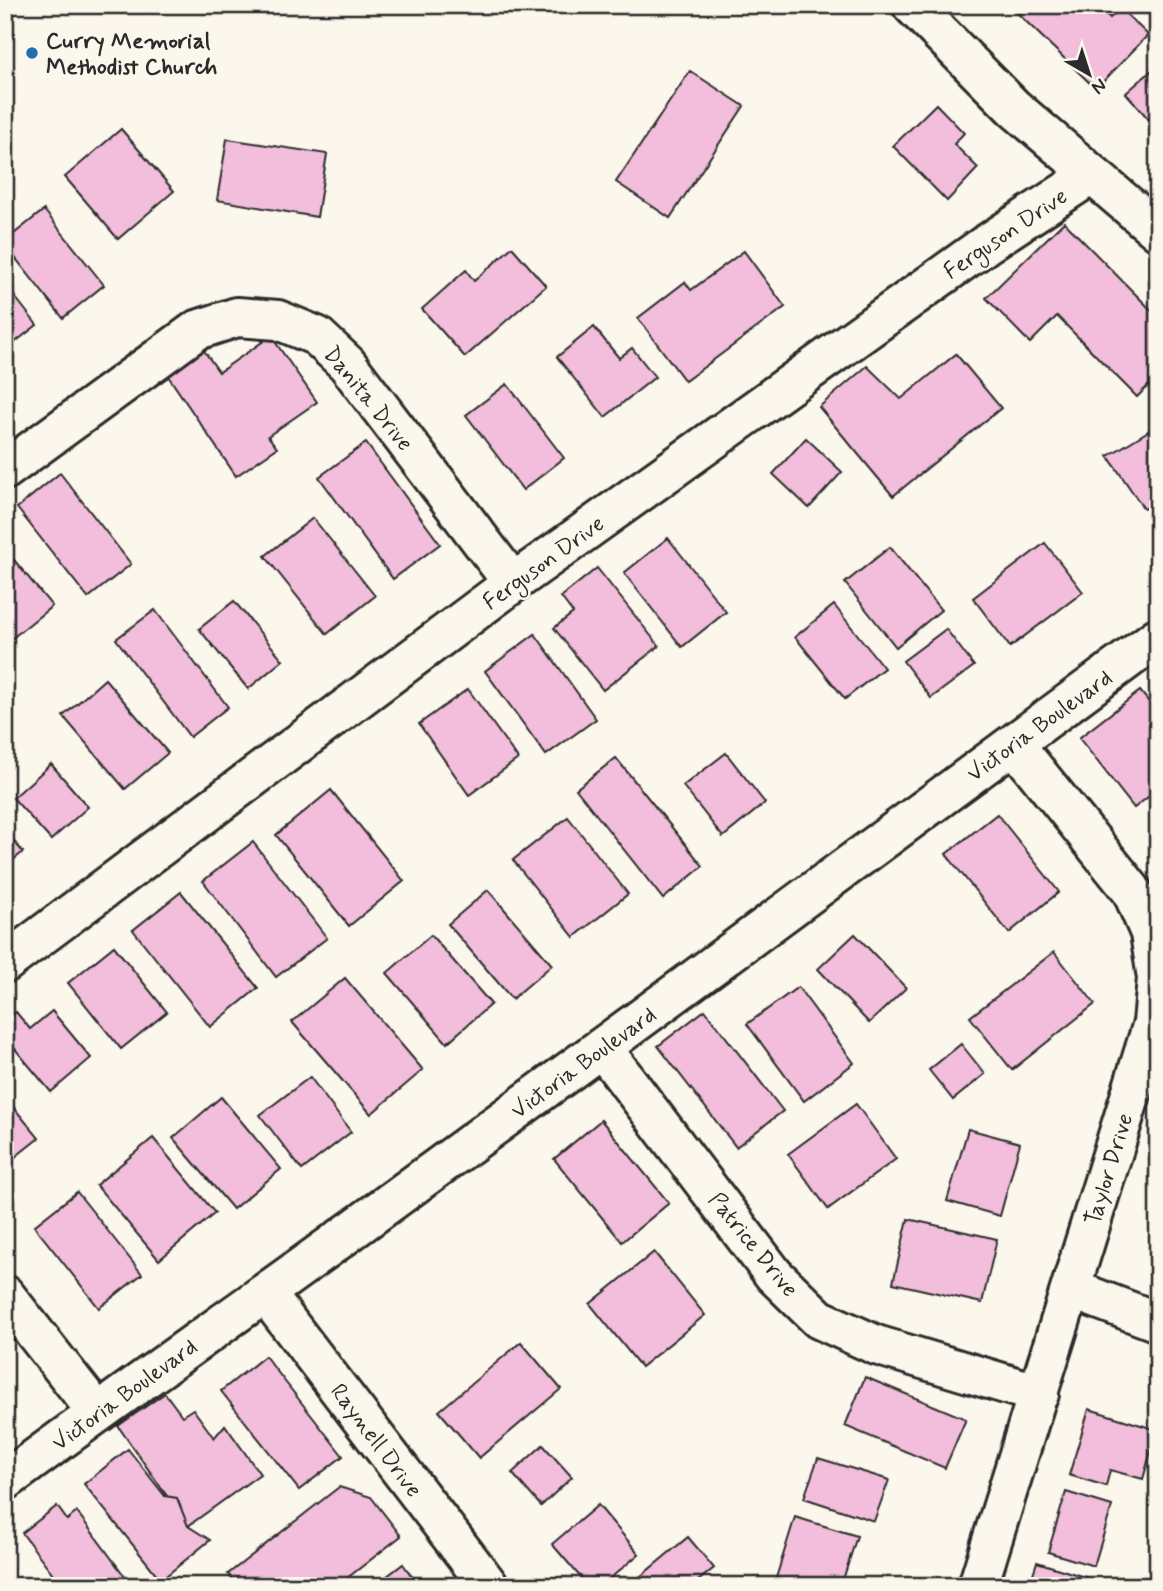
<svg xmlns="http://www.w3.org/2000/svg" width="1163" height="1591" viewBox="0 0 1163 1591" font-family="Mynerve,sans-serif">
<rect width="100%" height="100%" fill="#fbf7ec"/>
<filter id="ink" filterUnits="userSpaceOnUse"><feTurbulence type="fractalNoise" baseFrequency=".0143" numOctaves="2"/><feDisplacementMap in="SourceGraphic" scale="14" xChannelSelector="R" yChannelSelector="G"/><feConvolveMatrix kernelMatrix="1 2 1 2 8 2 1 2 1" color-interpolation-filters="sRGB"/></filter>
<g filter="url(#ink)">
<!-- building -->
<g fill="#f2bedb" stroke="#2b2b2b" stroke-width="2">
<path d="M 1009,5 L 1097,5 L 1110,18 L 1120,8 L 1148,35 L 1096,89 Z"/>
<path d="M 1158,65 L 1158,130 L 1126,93 Z"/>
<path d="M 690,71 L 744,106 L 670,218 L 616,182 Z"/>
<path d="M 936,104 L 964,133 L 954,144 L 978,168 L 947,201 L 893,146 Z"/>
<path d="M 121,129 L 174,191 L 118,239 L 65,177 Z"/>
<path d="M 227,139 L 327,154 L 317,217 L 217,200 Z"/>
<path d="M 44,210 L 104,285 L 63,318 L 5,245 L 5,241 Z"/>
<path d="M 1064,222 L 1158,317 L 1158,376 L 1137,397 L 1057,316 L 1030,343 L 986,298 Z"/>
<path d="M 512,247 L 546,286 L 465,357 L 422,309 L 466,270 L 474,281 Z"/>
<path d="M 744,251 L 785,307 L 685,381 L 638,318 L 685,282 L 691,290 Z"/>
<path d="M 5,284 L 37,325 L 5,350 Z"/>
<path d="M 594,327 L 619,358 L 632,348 L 655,377 L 605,417 L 557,357 Z"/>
<path d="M 271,336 L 317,402 L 268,436 L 277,448 L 236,476 L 166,373 L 202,348 L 219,372 Z"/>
<path d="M 956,354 L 1001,408 L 893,496 L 819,407 L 867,366 L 901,399 Z"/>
<path d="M 507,384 L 564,458 L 523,490 L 466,415 Z"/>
<path d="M 1158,425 L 1158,501 L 1144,509 L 1108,456 Z"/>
<path d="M 806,438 L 842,472 L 809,508 L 773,474 Z"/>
<path d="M 366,443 L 440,544 L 393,579 L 319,477 Z"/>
<path d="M 60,473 L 131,564 L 88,598 L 17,508 Z"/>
<path d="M 313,518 L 375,596 L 327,634 L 265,556 Z"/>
<path d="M 668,538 L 726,612 L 682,647 L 624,573 Z"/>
<path d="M 1045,543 L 1083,592 L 1010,647 L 973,598 Z"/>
<path d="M 890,547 L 941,610 L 896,647 L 845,583 Z"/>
<path d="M 5,549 L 52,606 L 5,644 Z"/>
<path d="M 597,568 L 659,646 L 603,690 L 554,628 L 573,613 L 561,597 Z"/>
<path d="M 234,601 L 283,660 L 248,689 L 199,629 Z"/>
<path d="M 834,605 L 884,668 L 845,699 L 795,637 Z"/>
<path d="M 155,610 L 228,707 L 190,737 L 116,639 Z"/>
<path d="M 946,629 L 974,666 L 931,698 L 903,661 Z"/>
<path d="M 535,634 L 596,719 L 546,755 L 485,671 Z"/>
<path d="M 105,679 L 168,753 L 125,789 L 63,716 Z"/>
<path d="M 468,689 L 518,759 L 469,795 L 419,724 Z"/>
<path d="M 1140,691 L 1158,713 L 1158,789 L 1134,808 L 1079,738 Z"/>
<path d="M 726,753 L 765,803 L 723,837 L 683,786 Z"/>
<path d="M 616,758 L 703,866 L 663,899 L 576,789 Z"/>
<path d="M 51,764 L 88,807 L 51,840 L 13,798 Z"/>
<path d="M 331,790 L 404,881 L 349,926 L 276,835 Z"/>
<path d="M 997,814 L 1059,892 L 1009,933 L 946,854 Z"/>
<path d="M 568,817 L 628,894 L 574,937 L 513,860 Z"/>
<path d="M 5,831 L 23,852 L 5,867 Z"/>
<path d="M 253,842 L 327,938 L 276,977 L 203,881 Z"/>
<path d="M 488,890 L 552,965 L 512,999 L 448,924 Z"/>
<path d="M 181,892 L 258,988 L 210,1027 L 133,930 Z"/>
<path d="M 855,934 L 906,988 L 869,1023 L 818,969 Z"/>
<path d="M 431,935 L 491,1004 L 447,1043 L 387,973 Z"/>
<path d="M 114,946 L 167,1012 L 121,1049 L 68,983 Z"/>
<path d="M 1054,952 L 1095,1004 L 1012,1070 L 970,1017 Z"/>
<path d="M 345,978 L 423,1070 L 371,1114 L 292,1022 Z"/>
<path d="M 798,987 L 854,1063 L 804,1101 L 747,1024 Z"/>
<path d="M 705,1010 L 783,1111 L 736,1147 L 658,1046 Z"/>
<path d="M 52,1011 L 91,1058 L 51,1092 L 5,1037 L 5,1021 L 16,1012 L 30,1029 Z"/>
<path d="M 961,1044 L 985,1074 L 953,1100 L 929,1070 Z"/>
<path d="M 310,1077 L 351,1132 L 302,1170 L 260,1115 Z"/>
<path d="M 5,1097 L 39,1138 L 5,1165 Z"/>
<path d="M 221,1097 L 281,1169 L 233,1209 L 173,1138 Z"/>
<path d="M 856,1104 L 896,1159 L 828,1209 L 788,1154 Z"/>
<path d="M 601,1120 L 669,1203 L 622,1242 L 554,1159 Z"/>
<path d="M 968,1129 L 1020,1143 L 1000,1216 L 947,1201 Z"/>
<path d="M 153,1138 L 215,1213 L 159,1260 L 96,1185 Z"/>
<path d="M 77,1192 L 142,1274 L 99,1308 L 34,1226 Z"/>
<path d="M 908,1219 L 997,1239 L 982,1303 L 893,1283 Z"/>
<path d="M 654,1252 L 705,1315 L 641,1367 L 590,1304 Z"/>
<path d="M 521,1342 L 561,1389 L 479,1458 L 439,1411 Z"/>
<path d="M 265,1356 L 343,1456 L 299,1490 L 221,1391 Z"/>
<path d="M 865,1377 L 966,1419 L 945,1468 L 845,1426 Z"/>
<path d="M 165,1393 L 182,1416 L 193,1409 L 214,1438 L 225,1425 L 260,1474 L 188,1526 L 118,1426 Z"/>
<path d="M 1089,1409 L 1157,1430 L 1143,1479 L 1110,1470 L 1106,1486 L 1069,1475 Z"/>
<path d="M 543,1445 L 572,1477 L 541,1506 L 512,1473 Z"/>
<path d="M 128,1449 L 165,1496 L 177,1498 L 188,1526 L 210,1540 L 161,1580 L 84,1484 Z"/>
<path d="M 818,1458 L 889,1480 L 874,1521 L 804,1498 Z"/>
<path d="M 339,1487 L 371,1497 L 401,1536 L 337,1586 L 237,1586 L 228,1574 Z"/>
<path d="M 1066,1492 L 1112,1506 L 1094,1566 L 1048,1552 Z"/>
<path d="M 598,1505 L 639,1554 L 601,1586 L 588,1586 L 552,1544 Z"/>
<path d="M 57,1506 L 67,1520 L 77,1512 L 132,1586 L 62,1586 L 22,1533 Z"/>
<path d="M 795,1517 L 857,1536 L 841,1586 L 802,1586 L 776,1578 Z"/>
<path d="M 688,1537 L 714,1568 L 692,1586 L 629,1586 Z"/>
<path d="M 1037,1562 L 1113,1586 L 1029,1586 Z"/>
<path d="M 403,1564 L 419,1586 L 374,1586 Z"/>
</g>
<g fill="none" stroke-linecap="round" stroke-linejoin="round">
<defs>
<g id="minor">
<path d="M 912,5 L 1014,108 L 1158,231"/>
<path d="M 5,470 L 197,330 L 237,317 L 278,320 L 317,336 L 347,364 L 513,583"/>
<path d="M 5,963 L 513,583 L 985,245 L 1091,175"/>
<path d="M 602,1048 L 774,1275 L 819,1319 L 876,1345 L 1039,1394"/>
<path d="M 1071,1289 L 1158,1322"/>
<path d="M 266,1294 L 489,1586"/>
<path d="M 5,1295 L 97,1412"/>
<path d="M 5,1481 C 124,1392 246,1308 366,1220 C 631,1027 894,832 1158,637"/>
<path d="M 978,1586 L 1153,1023 L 1157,978 L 1150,933 L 1132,891 L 1014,744"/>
</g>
</defs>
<!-- minor casing -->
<use href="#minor" stroke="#2b2b2b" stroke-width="44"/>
<!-- minor -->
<use href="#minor" stroke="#fbf7ec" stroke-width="38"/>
</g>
</g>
<!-- markers -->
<circle fill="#1f6fb2" stroke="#fbf7ec" stroke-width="2.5" cx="32" cy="53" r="7"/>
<g text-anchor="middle" stroke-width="5" stroke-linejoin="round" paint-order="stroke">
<!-- poi labels -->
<g font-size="23" font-weight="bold" fill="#2b2b2b" stroke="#fbf7ec" text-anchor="start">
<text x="46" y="48">Curry Memorial<tspan x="46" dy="26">Methodist Church</tspan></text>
</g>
<!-- street labels -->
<g font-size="23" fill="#2b2b2b" stroke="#fbf7ec">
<text transform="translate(1005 233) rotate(-34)" y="8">Ferguson Drive</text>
<text transform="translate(369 398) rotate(51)" y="8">Danita Drive</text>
<text transform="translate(543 562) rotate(-36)" y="8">Ferguson Drive</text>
<text transform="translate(1039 725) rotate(-36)" y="8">Victoria Boulevard</text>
<text transform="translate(583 1062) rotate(-36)" y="8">Victoria Boulevard</text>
<text transform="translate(1108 1169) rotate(-73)" y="8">Taylor Drive</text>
<text transform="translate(754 1244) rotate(51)" y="8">Patrice Drive</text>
<text transform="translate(124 1394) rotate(-36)" y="8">Victoria Boulevard</text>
<text transform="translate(377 1440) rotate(53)" y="8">Raynell Drive</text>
</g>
</g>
<!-- margin -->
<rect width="1163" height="1591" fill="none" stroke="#fbf7ec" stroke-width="28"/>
<rect x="14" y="14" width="1135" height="1563" fill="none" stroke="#2b2b2b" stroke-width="2.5" filter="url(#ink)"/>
<!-- north arrow -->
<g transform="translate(1089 74) rotate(141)" stroke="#fbf7ec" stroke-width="5" paint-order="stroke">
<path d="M0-5L12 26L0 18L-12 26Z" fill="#2b2b2b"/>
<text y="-10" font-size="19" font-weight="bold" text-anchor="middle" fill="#2b2b2b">N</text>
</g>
</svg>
